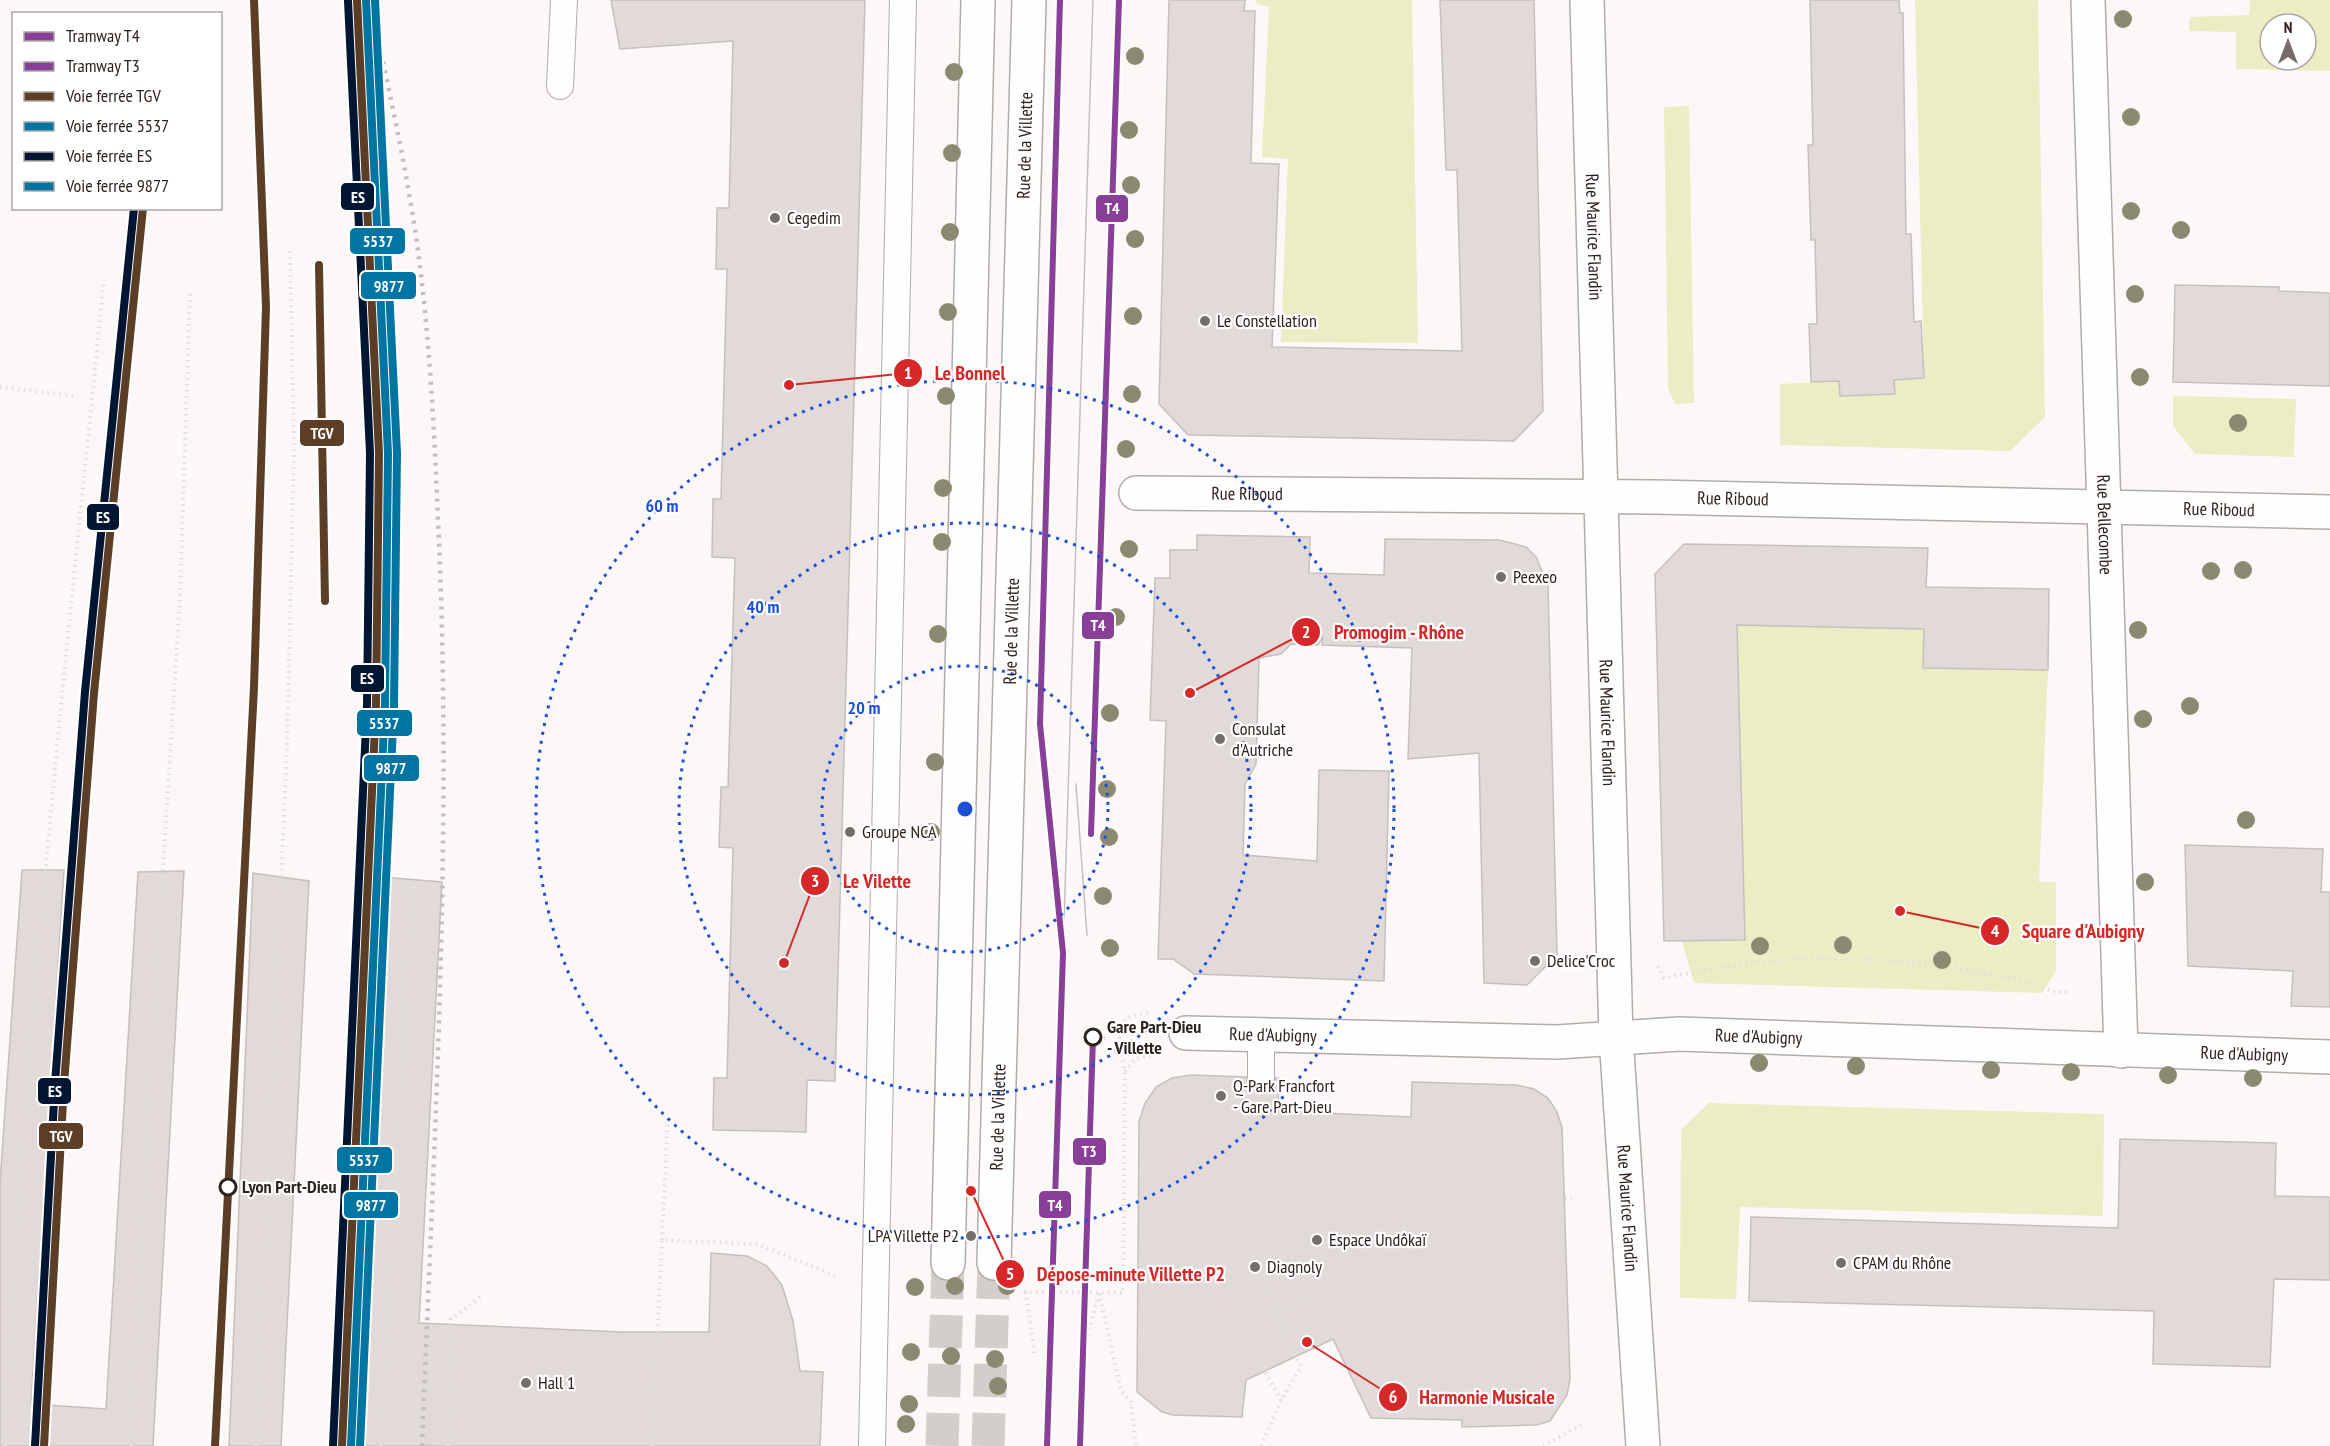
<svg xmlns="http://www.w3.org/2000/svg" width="2330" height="1446" viewBox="0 0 2330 1446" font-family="'PT Sans Narrow',sans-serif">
<rect width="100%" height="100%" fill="#fcf8f7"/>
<!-- green -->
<g fill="#ececc5" fill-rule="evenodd">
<path d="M 1256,0 L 1412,0 L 1418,343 L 1281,342 L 1288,159 L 1262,157 L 1269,7 L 1256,4 Z"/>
<path d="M 1915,0 L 2038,0 L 2045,417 L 2010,451 L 1780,445 L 1780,384 L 1839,381 L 1840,396 L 1895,395 L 1894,380 L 1924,378 Z"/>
<path d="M 2250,0 L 2330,0 L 2330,71 L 2236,69 L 2236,32 L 2189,31 L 2190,17 L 2249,15 ZM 2270,24 L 2306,24 L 2306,60 L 2270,60 Z"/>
<path d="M 1689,106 L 1694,403 L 1675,404 L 1668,388 L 1664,107 Z"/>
<path d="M 2173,396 L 2296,399 L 2294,457 L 2195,454 L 2173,426 Z"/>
<path d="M 1737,624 L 1924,629 L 1923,668 L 2048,670 L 2039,882 L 2056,882 L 2056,971 L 2042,993 L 1694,983 L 1682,941 L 1745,940 Z"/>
<path d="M 1709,1103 L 2104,1114 L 2103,1216 L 1740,1207 L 1736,1299 L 1680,1298 L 1681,1130 Z"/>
</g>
<!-- building -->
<g fill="#e2dad9" stroke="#c7bfbe" stroke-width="1.5">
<path d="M 611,0 L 865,0 L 835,1081 L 807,1080 L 806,1132 L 713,1130 L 714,1078 L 727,1078 L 733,848 L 719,847 L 721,787 L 728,787 L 735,558 L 712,557 L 713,499 L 721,499 L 727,269 L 716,269 L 717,208 L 729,208 L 733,41 L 620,49 Z"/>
<path d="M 1169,0 L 1245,0 L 1244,11 L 1255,11 L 1251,163 L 1279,164 L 1272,347 L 1462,351 L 1457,170 L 1446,170 L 1440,0 L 1534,0 L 1543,411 L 1514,441 L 1188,435 L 1159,404 Z"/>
<path d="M 1810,0 L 1899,0 L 1900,13 L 1903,13 L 1906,234 L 1911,234 L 1914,322 L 1921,321 L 1924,378 L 1894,380 L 1895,394 L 1840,396 L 1839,381 L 1811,382 L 1809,324 L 1817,324 L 1815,240 L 1811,240 L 1808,145 L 1813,145 Z"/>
<path d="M 2175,285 L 2279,287 L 2279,291 L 2330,293 L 2330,386 L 2173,382 Z"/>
<path d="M 1197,535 L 1310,537 L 1309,573 L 1384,575 L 1385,539 L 1500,540 L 1526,547 L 1536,557 L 1548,585 L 1557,955 L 1527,985 L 1484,983 L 1479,753 L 1408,759 L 1412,648 L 1322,645 L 1323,637 L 1318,645 L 1291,644 L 1281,654 L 1259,658 L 1256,764 L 1245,784 L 1243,855 L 1317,861 L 1319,770 L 1389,771 L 1384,981 L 1194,974 L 1173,959 L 1158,959 L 1166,721 L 1150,720 L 1155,578 L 1170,578 L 1170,550 L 1197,550 Z"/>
<path d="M 1684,544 L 1928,548 L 1926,587 L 2049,589 L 2048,670 L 1923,668 L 1924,629 L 1737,625 L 1745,940 L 1664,941 L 1655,574 Z"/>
<path d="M 2185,845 L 2323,849 L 2321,892 L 2330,892 L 2330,1007 L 2291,1006 L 2293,971 L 2188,966 Z"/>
<path d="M 22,870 L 64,870 L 31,1404 L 106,1409 L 138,872 L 184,871 L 153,1446 L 0,1446 L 0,1182 Z"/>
<path d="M 253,873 L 309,881 L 281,1446 L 229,1446 Z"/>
<path d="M 382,877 L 442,882 L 419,1323 L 622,1332 L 709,1332 L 711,1253 L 747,1256 L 767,1266 L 782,1285 L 793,1321 L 800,1371 L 823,1372 L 820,1446 L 360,1446 Z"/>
<path d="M 1192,1075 L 1246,1077 L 1248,1086 L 1260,1093 L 1269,1091 L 1276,1078 L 1279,1078 L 1278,1111 L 1411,1117 L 1412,1082 L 1516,1085 L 1534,1089 L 1548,1098 L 1557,1112 L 1562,1127 L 1570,1379 L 1567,1395 L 1550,1421 L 1536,1425 L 1462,1427 L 1462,1420 L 1371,1418 L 1333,1339 L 1246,1380 L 1242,1417 L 1173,1415 L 1162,1412 L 1137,1392 L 1139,1121 L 1145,1103 L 1156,1087 L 1172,1078 Z"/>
<path d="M 2120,1139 L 2276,1143 L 2275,1196 L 2330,1197 L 2330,1280 L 2274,1279 L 2270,1367 L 2153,1364 L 2154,1311 L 1749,1301 L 1751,1217 L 2118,1228 Z"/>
</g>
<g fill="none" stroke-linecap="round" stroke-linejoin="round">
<!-- secondary-tunnel -->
<g stroke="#d3cdcb" stroke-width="33" stroke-dasharray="33 16" stroke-linecap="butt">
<path d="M 942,1446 L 948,1263"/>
<path d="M 988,1446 L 994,1263"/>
</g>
<defs>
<g id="lane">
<path d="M 560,86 L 564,0"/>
<path d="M 1261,1035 L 1261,1078"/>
<path d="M 872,1446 L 903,0"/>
</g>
<g id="street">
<path id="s1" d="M 1587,0 L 1616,1036 L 1643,1446"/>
<path id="s2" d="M 2088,0 L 2121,1051"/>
<path id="s3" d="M 1136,493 L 1654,497 L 2330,512"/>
<path id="s4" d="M 1186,1033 L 1557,1042 L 1679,1034 L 2330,1057"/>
</g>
<g id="secondary">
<path d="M 948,1263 L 978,0"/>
<path id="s5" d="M 994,1263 L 1029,0"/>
</g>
</defs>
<!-- lane casing -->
<use href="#lane" stroke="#b2aca9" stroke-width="28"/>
<!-- street casing -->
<use href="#street" stroke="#b2aca9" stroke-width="36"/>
<!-- secondary casing -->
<use href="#secondary" stroke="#b2aca9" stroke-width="36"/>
<!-- path -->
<g stroke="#e1dfde" stroke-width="4" stroke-dasharray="1.5 4.5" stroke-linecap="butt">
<path d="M 0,387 L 73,396"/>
<path d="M 1658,966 L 1664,978 L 1745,963 L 1795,959 L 1883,960 L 1950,966 L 2025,981 L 2055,992 L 2070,992"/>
<path d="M 1092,1037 L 1106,1038"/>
<path d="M 1125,1071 L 1135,1059 L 1152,1055"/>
<path d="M 1565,1198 L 1572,1198"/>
<path d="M 662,1240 L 668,1114"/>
<path d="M 1253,1267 L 1301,1367 L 1281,1400 L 1261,1446"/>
<path d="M 1024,1292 L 1123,1293 L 1125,1071 C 1118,1042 1111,1012 1151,1013"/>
<path d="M 1026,1292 L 1035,1357"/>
<path d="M 1099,1293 L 1121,1390 L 1131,1402 L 1136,1446"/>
<path d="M 1275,1314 L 1315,1297"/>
<path d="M 1081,1359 L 1099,1294"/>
<path d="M 1260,1362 L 1281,1400"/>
<path d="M 5,1446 C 22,1056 65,668 104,280"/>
<path d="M 131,1446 L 157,964 L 180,596 L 190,292"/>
<path d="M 256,1446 L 287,747 L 294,447 L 290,251"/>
<path d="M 381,1446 L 412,878"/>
<path d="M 448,1446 L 451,1319 L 483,1295"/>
<path d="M 652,1446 L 662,1240 L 757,1244 L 838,1277"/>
<path d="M 1543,1446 L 1583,1424"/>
</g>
<!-- lane -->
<use href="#lane" stroke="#fffefe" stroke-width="26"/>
<!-- street -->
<use href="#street" stroke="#fffefe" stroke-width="33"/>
<!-- secondary -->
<use href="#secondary" stroke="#fffefe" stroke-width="33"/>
<!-- tram -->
<g stroke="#c1c0bf" stroke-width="1.5">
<path d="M 1076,784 L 1087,935"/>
<path d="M 1063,953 L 1093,0"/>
</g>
<!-- rail -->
<path stroke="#c1c0bf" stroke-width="4.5" stroke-dasharray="3 6" stroke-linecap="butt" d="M 370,0 C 386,76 403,152 415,229 C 429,325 434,423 438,520 C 453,829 434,1138 422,1446"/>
<defs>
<g id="rail-1">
<path d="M 319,265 L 325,601"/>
<path d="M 44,1446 L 64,1084 L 94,693 L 143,208"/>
<path d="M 215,1446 L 254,687 L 266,307 L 254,0"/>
<path d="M 342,1446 L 376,704 L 379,453 L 357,0"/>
</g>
<path id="rail-2" d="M 351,1446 L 385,704 L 388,453 L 366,0"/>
<g id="rail-3">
<path d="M 35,1446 L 55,1083 L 85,692 L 134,208"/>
<path d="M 333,1446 L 367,704 L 370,453 L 348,1"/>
</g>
<path id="rail-4" d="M 360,1446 L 394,705 L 397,453 L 375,0"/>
</defs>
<!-- rail-1 casing -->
<use href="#rail-1" stroke="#fff" stroke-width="12"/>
<!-- rail-2 casing -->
<use href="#rail-2" stroke="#fff" stroke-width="12"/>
<!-- rail-3 casing -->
<use href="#rail-3" stroke="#fff" stroke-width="12"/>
<!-- rail-4 casing -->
<use href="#rail-4" stroke="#fff" stroke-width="12"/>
<!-- rail-1 -->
<use href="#rail-1" stroke="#5c3e26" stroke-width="8"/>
<!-- rail-2 -->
<use href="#rail-2" stroke="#0075a1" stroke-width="8"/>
<!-- rail-3 -->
<use href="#rail-3" stroke="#011633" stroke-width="8"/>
<!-- rail-4 -->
<use href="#rail-4" stroke="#0075a1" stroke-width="8"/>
<defs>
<g id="tram-1">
<path d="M 1091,834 L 1119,0"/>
<path d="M 1047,1446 L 1063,953 L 1040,724 L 1060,0"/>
</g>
<path id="tram-2" d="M 1080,1446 L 1093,1037"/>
</defs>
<!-- tram-1 casing -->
<use href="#tram-1" stroke="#fff" stroke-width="10"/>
<!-- tram-2 casing -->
<use href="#tram-2" stroke="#fff" stroke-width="10"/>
<!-- tram-1 -->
<use href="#tram-1" stroke="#873f98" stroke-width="6"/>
<!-- tram-2 -->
<use href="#tram-2" stroke="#873f98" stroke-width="6"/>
</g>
<!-- trees -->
<g fill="#8b8a70">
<circle cx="2123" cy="19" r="9"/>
<circle cx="1135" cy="56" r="9"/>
<circle cx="954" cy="72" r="9"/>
<circle cx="2131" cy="117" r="9"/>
<circle cx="1129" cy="130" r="9"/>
<circle cx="952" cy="153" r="9"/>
<circle cx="1131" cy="185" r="9"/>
<circle cx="2131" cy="211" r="9"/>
<circle cx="2181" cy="230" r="9"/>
<circle cx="950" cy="232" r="9"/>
<circle cx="1135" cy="239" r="9"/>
<circle cx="2135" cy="294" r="9"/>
<circle cx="948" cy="312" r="9"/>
<circle cx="1133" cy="316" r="9"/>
<circle cx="2140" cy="377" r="9"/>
<circle cx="1132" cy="394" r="9"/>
<circle cx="946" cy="396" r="9"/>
<circle cx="2238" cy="423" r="9"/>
<circle cx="1126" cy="449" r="9"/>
<circle cx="943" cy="488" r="9"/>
<circle cx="942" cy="542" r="9"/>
<circle cx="1129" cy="549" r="9"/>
<circle cx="2243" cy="570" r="9"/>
<circle cx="2211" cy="571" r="9"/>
<circle cx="1116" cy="617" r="9"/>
<circle cx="2138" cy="630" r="9"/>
<circle cx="938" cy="634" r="9"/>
<circle cx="2190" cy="706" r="9"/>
<circle cx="1110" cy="713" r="9"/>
<circle cx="2143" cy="719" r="9"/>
<circle cx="935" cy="762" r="9"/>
<circle cx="1107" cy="789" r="9"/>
<circle cx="2246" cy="820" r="9"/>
<circle cx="931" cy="832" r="9"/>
<circle cx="1109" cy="837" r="9"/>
<circle cx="2145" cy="882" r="9"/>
<circle cx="1103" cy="896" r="9"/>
<circle cx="1843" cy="945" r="9"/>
<circle cx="1760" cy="946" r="9"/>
<circle cx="1110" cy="948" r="9"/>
<circle cx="1942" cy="960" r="9"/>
<circle cx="1759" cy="1063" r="9"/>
<circle cx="1856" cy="1066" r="9"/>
<circle cx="1991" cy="1070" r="9"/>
<circle cx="2071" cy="1072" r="9"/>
<circle cx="2168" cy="1075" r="9"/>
<circle cx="2253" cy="1078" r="9"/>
<circle cx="955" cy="1286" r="9"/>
<circle cx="1007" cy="1286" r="9"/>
<circle cx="915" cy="1287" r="9"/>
<circle cx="911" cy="1352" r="9"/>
<circle cx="951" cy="1356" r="9"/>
<circle cx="995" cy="1359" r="9"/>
<circle cx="998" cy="1386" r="9"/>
<circle cx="909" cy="1404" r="9"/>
<circle cx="906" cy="1424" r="9"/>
</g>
<!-- distance rings -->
<g fill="none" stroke="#1d4ed8" stroke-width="3" stroke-dasharray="3 6">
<circle cx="965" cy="809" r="143"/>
<circle cx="965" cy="809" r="286"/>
<circle cx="965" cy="809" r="429"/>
</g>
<!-- markers -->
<g fill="#756d69" stroke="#fff" stroke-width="2">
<circle cx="775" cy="218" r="6"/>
<circle cx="1205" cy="321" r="6"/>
<circle cx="1501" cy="577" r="6"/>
<circle cx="1220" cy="739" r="6"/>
<circle cx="850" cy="832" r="6"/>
<circle cx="1535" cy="961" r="6"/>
<circle cx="1221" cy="1096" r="6"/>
<circle cx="971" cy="1236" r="6"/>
<circle cx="1317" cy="1240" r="6"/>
<circle cx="1841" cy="1263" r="6"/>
<circle cx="1255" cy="1267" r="6"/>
<circle cx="526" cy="1383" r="6"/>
</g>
<g fill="#fff" stroke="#2d221d" stroke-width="3">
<circle cx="1093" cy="1037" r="8"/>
<circle cx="228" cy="1187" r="8"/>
</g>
<g text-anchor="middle" stroke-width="4.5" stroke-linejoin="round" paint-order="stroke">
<!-- street labels -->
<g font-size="18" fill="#2d221d" stroke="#fff">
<text dy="6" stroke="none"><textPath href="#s5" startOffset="1118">Rue de la Villette</textPath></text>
<text dy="6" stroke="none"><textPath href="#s1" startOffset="237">Rue Maurice Flandin</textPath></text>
<text dy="6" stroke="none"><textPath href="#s3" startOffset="111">Rue Riboud</textPath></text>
<text dy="6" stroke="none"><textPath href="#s3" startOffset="597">Rue Riboud</textPath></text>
<text dy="6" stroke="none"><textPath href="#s3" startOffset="1083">Rue Riboud</textPath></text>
<text dy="6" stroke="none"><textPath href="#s2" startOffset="525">Rue Bellecombe</textPath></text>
<text dy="6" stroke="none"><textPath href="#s5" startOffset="632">Rue de la Villette</textPath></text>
<text dy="6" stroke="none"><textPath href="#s1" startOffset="723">Rue Maurice Flandin</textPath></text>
<text dy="6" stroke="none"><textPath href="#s4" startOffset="87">Rue d'Aubigny</textPath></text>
<text dy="6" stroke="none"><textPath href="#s4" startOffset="573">Rue d'Aubigny</textPath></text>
<text dy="6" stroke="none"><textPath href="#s4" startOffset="1059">Rue d'Aubigny</textPath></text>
<text dy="6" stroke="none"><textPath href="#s5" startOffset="146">Rue de la Villette</textPath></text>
<text dy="6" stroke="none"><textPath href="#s1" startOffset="1209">Rue Maurice Flandin</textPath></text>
</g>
<!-- poi labels -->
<g font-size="18" fill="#2d221d" stroke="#fff" text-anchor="start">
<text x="787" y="224">Cegedim</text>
<text x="1217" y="327">Le Constellation</text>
<text x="1513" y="583">Peexeo</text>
<text x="1232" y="735">Consulat<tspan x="1232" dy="21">d'Autriche</tspan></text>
<text x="862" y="838">Groupe NCA</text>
<text x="1547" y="967">Delice'Croc</text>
<text x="1233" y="1092">Q-Park Francfort<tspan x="1233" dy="21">- Gare Part-Dieu</tspan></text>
<text x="959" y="1242" text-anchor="end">LPA Villette P2</text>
<text x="1329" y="1246">Espace Undôkaï</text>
<text x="1853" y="1269">CPAM du Rhône</text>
<text x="1267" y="1273">Diagnoly</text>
<text x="538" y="1389">Hall 1</text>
</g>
<!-- stop labels -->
<g font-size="18" font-weight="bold" fill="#2d221d" stroke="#fff" text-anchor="start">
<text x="1107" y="1033">Gare Part-Dieu<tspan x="1107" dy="21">- Villette</tspan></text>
<text x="242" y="1193">Lyon Part-Dieu</text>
</g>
</g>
<circle cx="965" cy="809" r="9" fill="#1d4ed8" stroke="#fff" stroke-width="3"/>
<g font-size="18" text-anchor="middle" font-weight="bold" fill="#1d4ed8" stroke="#fff" stroke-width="4.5" stroke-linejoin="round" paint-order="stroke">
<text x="662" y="512">60 m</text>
<text x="763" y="613">40 m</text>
<text x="864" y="714">20 m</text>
</g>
<!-- callouts -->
<path fill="none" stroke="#d62828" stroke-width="2" d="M789 385L908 373M1190 693L1306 632M784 963L815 881M1900 911L1995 931M971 1191L1010 1274M1307 1342L1393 1397"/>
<g fill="#d62828" stroke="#fff" stroke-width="2">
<circle cx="789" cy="385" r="6"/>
<circle cx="1190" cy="693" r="6"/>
<circle cx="784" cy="963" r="6"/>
<circle cx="1900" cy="911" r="6"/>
<circle cx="971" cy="1191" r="6"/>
<circle cx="1307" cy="1342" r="6"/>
<circle cx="908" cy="373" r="15"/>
<circle cx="1306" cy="632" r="15"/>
<circle cx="815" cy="881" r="15"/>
<circle cx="1995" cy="931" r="15"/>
<circle cx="1010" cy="1274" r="15"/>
<circle cx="1393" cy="1397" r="15"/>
</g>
<g font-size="18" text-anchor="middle" font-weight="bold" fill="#fff">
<text x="908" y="379">1</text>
<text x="1306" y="638">2</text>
<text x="815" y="887">3</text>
<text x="1995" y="937">4</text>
<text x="1010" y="1280">5</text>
<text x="1393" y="1403">6</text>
</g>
<g font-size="20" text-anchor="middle" font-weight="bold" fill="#d62828" stroke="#fff" stroke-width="4.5" stroke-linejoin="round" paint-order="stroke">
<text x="970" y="380">Le Bonnel</text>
<text x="1399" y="639">Promogim - Rhône</text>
<text x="877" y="888">Le Vilette</text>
<text x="2083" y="938">Square d'Aubigny</text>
<text x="1131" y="1281">Dépose-minute Villette P2</text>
<text x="1487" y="1404">Harmonie Musicale</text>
</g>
<g stroke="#fff" stroke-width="2">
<rect x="340" y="182" width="35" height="29" rx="6" fill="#011633"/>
<rect x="1095" y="194" width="34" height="29" rx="6" fill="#873f98"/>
<rect x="349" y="227" width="57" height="28" rx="6" fill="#0075a1"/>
<rect x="360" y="271" width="57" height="29" rx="6" fill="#0075a1"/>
<rect x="299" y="419" width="46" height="28" rx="6" fill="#5c3e26"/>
<rect x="86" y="503" width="34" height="28" rx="6" fill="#011633"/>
<rect x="1081" y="611" width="34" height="29" rx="6" fill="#873f98"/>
<rect x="350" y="664" width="35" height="29" rx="6" fill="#011633"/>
<rect x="356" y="709" width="57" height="28" rx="6" fill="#0075a1"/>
<rect x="363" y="754" width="57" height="28" rx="6" fill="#0075a1"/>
<rect x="37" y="1077" width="35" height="28" rx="6" fill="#011633"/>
<rect x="38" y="1122" width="46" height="28" rx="6" fill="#5c3e26"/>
<rect x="1072" y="1137" width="35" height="29" rx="6" fill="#873f98"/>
<rect x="336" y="1146" width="57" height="28" rx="6" fill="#0075a1"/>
<rect x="1038" y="1190" width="34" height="29" rx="6" fill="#873f98"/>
<rect x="343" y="1191" width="56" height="28" rx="6" fill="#0075a1"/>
</g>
<g font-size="16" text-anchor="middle" font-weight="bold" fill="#fff">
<text x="358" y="203">ES</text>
<text x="1112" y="214">T4</text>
<text x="378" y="247">5537</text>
<text x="389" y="292">9877</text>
<text x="322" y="439">TGV</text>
<text x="103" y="523">ES</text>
<text x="1098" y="631">T4</text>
<text x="367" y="684">ES</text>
<text x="384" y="729">5537</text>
<text x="391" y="774">9877</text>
<text x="55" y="1097">ES</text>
<text x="61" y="1142">TGV</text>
<text x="1089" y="1157">T3</text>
<text x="364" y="1166">5537</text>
<text x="1055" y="1211">T4</text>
<text x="371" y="1211">9877</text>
</g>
<!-- legend -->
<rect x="12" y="12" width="210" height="198" fill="#ffffff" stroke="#aba7a5" stroke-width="1.5"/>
<rect x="24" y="32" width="30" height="9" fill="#873f98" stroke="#aba7a5" stroke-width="1.5"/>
<text x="66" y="42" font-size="18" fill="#2d221d">Tramway T4</text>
<rect x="24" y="62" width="30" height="9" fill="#873f98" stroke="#aba7a5" stroke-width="1.5"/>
<text x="66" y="72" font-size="18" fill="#2d221d">Tramway T3</text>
<rect x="24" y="92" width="30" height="9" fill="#5c3e26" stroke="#aba7a5" stroke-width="1.5"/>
<text x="66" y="102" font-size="18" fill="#2d221d">Voie ferrée TGV</text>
<rect x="24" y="122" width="30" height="9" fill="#0075a1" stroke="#aba7a5" stroke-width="1.5"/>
<text x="66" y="132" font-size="18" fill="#2d221d">Voie ferrée 5537</text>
<rect x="24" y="152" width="30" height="9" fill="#011633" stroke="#aba7a5" stroke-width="1.5"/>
<text x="66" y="162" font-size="18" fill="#2d221d">Voie ferrée ES</text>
<rect x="24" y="182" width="30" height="9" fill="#0075a1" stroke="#aba7a5" stroke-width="1.5"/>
<text x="66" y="192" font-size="18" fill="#2d221d">Voie ferrée 9877</text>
<!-- north arrow -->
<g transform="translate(2288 42)"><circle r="28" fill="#ffffff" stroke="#aba7a5" stroke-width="1.5"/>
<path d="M0-4.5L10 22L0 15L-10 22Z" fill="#756d69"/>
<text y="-9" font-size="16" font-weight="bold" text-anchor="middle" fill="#2d221d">N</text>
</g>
</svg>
